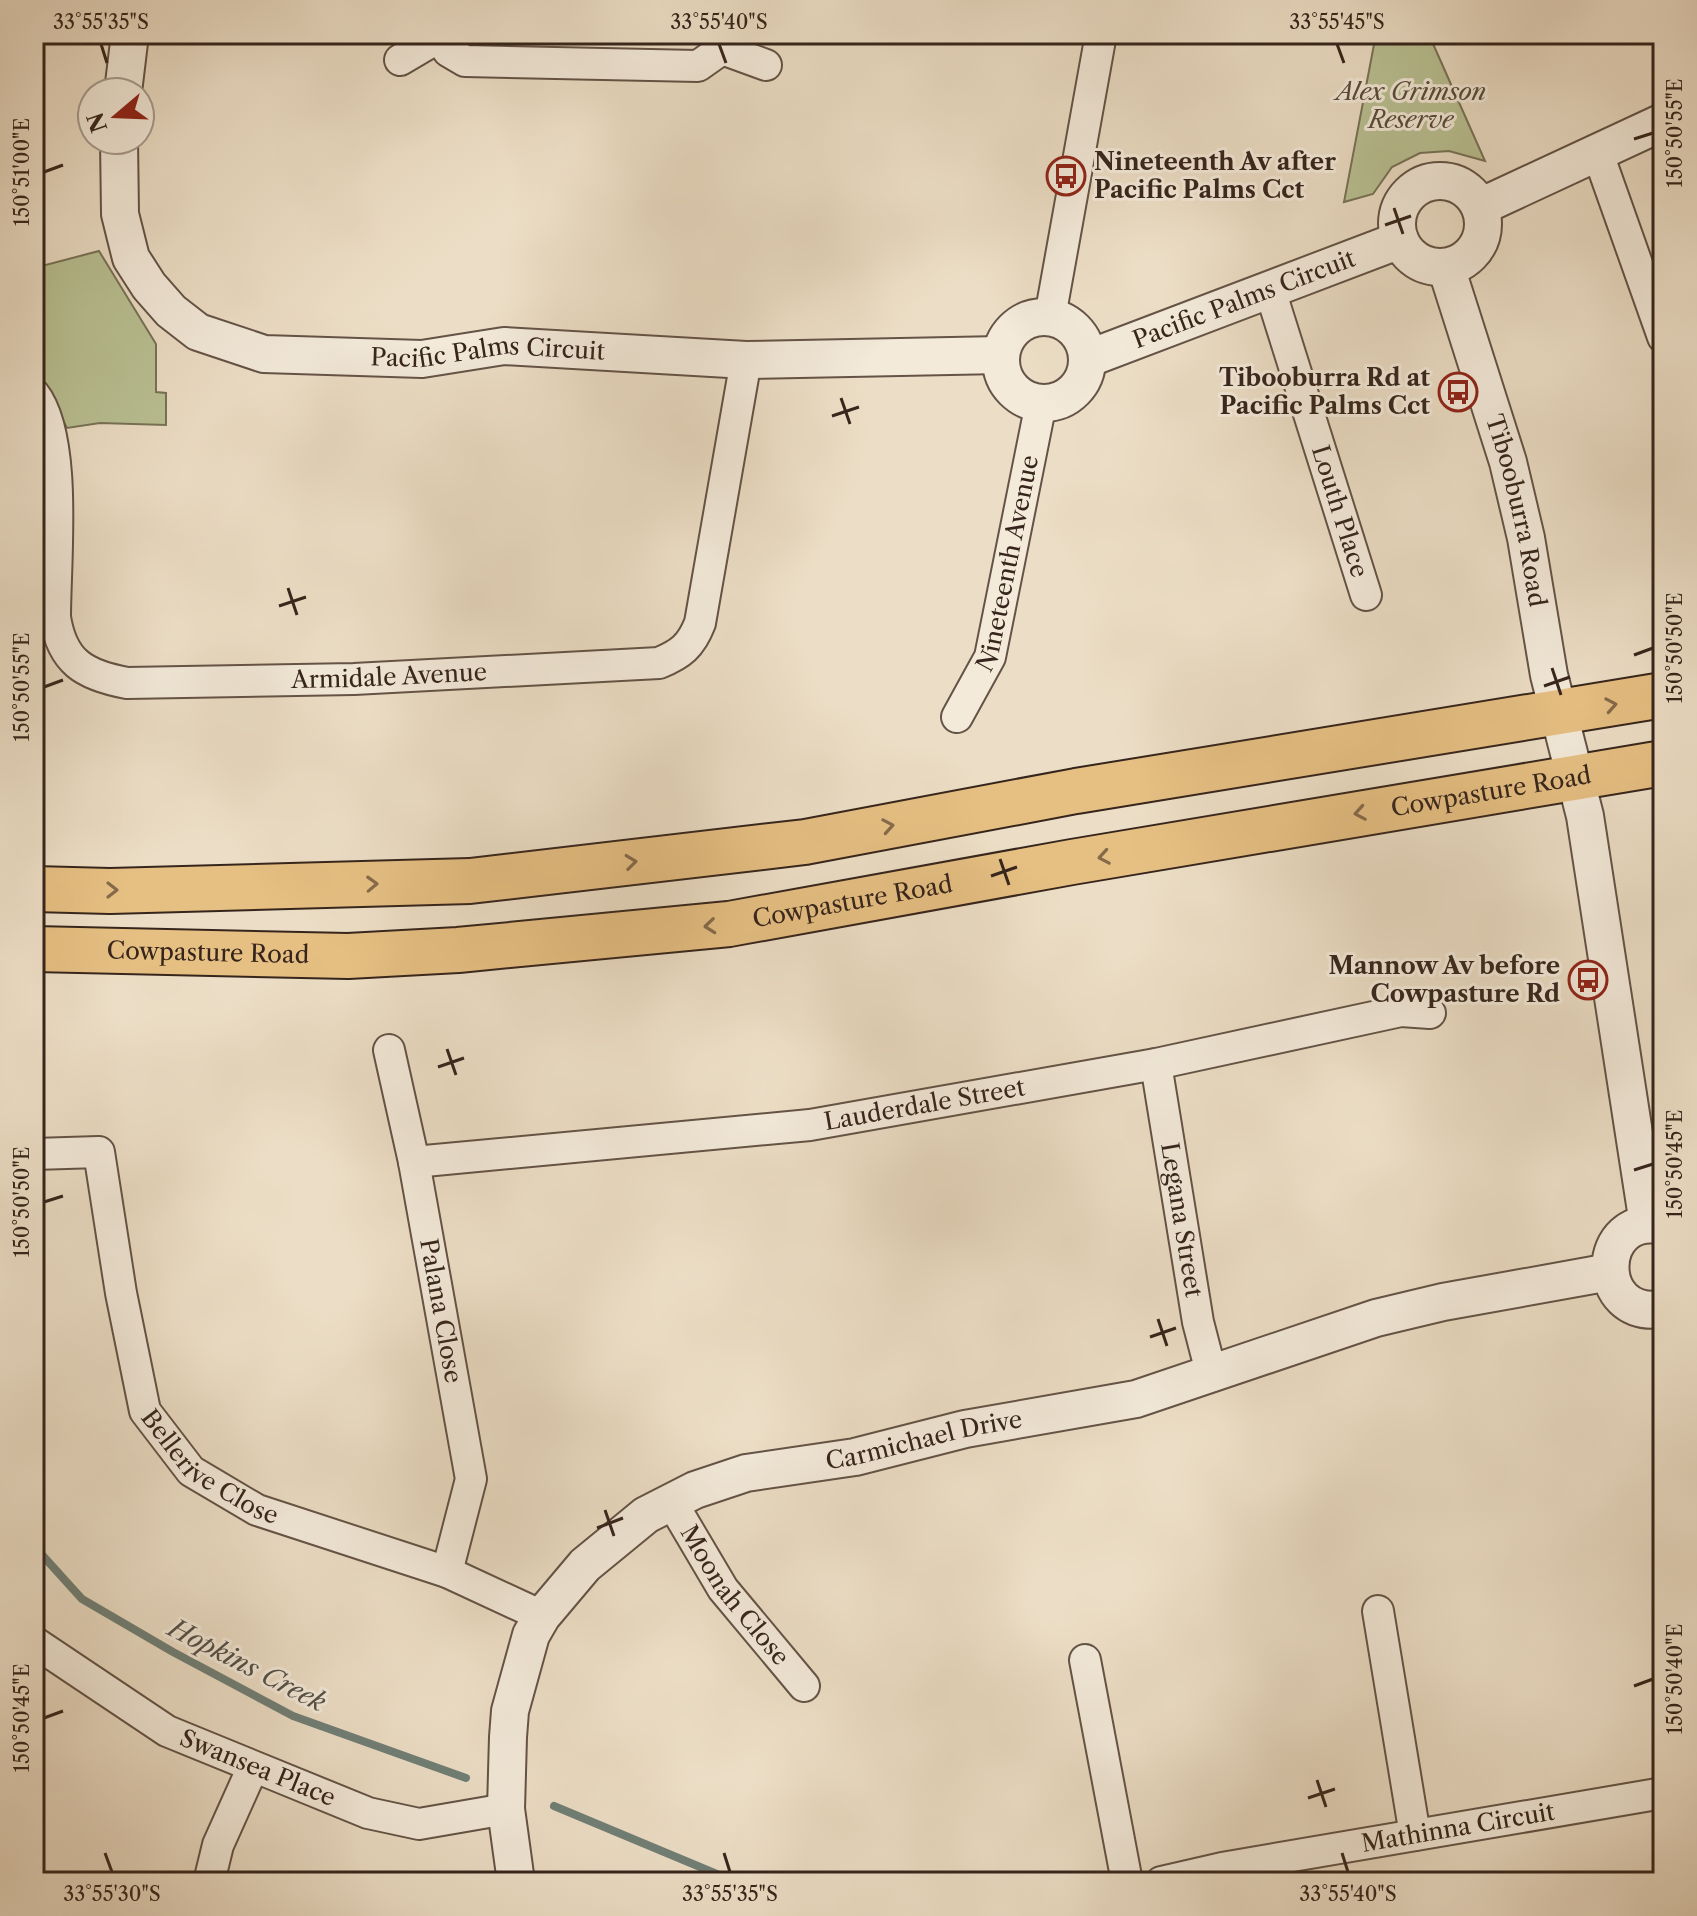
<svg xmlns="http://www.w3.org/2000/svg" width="1697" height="1916" viewBox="0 0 1697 1916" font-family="'Libre Caslon Text',serif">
<rect width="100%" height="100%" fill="#ecdec6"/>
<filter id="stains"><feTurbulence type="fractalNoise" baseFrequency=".0025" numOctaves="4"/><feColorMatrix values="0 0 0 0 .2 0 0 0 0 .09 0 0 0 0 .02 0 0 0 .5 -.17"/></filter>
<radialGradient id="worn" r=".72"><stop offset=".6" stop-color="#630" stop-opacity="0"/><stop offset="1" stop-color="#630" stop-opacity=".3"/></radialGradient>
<!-- green -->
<g fill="#b9c194" stroke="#787358" stroke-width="2">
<path d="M 1376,34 L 1410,41 L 1430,37 L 1485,161 L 1449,151 L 1420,153 L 1392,167 L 1373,194 L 1344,202 Z"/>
<path d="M 99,251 L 156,344 L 156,392 L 166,393 L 166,425 L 100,423 L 67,428 L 46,388 L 34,376 L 34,268 Z"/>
</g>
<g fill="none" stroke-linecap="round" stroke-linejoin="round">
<!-- stream -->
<g stroke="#718077" stroke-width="8">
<path d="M 34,1546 L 82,1599 L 173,1652 L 293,1716 L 466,1778"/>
<path d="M 554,1806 L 736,1882"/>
</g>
<defs>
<g id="minor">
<path d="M 438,34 L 448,51 L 465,61 L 698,66 L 722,49 L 727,34"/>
<path d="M 722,49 L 766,65"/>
<path d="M 400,60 L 439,37"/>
<path d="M 1597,151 L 1663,337"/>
<path id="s1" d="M 1270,290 L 1366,595"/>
<path d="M 1050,317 L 1101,34"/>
<path id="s2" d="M 34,394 C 68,437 55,561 55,617 C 62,662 84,675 127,683 L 354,679 L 659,663 C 681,654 691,646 700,623 L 746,360"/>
<path id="s3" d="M 957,717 L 990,657 L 1041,403"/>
<path id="s4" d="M 389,1050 L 414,1162 L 471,1479 L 447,1572"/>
<path id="s5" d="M 1156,1064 L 1198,1322 L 1212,1376"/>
<path id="s6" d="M 34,1154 L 99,1152 L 121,1293 L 145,1411 L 191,1471 L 257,1510 L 447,1572 L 542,1616"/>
<path id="s7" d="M 414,1162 L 810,1125 L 1156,1064 L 1401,1011 L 1430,1013"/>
<path id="s8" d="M 671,1501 L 723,1589 L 804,1686"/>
<path d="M 1378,1611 L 1415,1835"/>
<path id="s9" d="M 34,1642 L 167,1731 L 368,1813 L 419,1824 L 506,1809"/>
<path d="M 1085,1660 L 1127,1882"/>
<path d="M 209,1882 L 218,1845 L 253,1767"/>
<path id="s10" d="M 1161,1882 L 1222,1868 L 1663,1793"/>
</g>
<g id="tertiary">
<path d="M 123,92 L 130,34"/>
<path id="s11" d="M 119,140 L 120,214 L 131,258 L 149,286 L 171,311 L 198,332 L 264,354 L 422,359 L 504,346 L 746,360 L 1001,355"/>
<circle cx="1440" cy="224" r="43"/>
<path d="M 1480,207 L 1663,122"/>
<path id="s12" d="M 1446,267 L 1508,462 L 1526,538 L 1549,675 L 1585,816 L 1648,1224"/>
<circle cx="1044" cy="360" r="43"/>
<path id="s13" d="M 1087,359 L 1400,240"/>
<path d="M 1663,1226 C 1595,1211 1591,1320 1663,1309"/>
<path id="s14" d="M 516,1882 L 506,1809 L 508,1737 L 510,1711 L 531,1635 L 542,1616 L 585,1565 L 646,1515 L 695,1490 L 746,1473 L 855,1457 L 965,1429 L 1136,1399 L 1376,1318 L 1443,1302 L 1610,1272"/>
</g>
<g id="primary">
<path d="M 34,889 L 110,891 L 470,881 L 805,842 L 1076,791 L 1663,695"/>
<path id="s15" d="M 34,949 L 348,956 L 458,950 L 729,924 L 1072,862 L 1663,763"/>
</g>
</defs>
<!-- minor casing -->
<use href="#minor" stroke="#645346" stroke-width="34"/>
<!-- tertiary casing -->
<use href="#tertiary" stroke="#645346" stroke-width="40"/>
<!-- primary casing -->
<use href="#primary" stroke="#36251c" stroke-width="48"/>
<!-- minor -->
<use href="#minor" stroke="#f3eada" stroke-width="30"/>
<!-- tertiary -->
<use href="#tertiary" stroke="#f3eada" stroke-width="36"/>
<!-- primary -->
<use href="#primary" stroke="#e6bf83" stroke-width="44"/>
</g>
<!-- one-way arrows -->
<defs><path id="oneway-chevron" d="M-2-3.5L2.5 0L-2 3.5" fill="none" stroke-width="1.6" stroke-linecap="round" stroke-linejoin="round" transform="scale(2)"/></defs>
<g stroke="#856a4a">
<use href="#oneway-chevron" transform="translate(1611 705) rotate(-10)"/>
<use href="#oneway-chevron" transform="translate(1360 813) rotate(170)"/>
<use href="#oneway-chevron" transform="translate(888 826) rotate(-10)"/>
<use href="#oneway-chevron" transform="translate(1104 857) rotate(170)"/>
<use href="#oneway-chevron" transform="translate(631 862) rotate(-7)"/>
<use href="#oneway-chevron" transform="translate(372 884) rotate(-2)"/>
<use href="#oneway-chevron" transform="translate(112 890)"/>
<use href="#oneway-chevron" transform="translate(710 926) rotate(174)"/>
</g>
<!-- ticks -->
<path fill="none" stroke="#36251c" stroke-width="3" d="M 101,44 L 107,63M 719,44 L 726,63M 1337,44 L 1344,63M 1634,139 L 1653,133M 44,172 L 63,165M 1394,208 L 1403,234M 1385,225 L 1411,216M 841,398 L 850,424M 832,416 L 859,407M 288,588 L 297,615M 279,606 L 306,597M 1634,655 L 1653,648M 1552,668 L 1561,695M 1544,686 L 1570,677M 44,687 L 63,680M 1000,859 L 1009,885M 991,876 L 1017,867M 447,1049 L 456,1075M 438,1067 L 464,1058M 1634,1170 L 1653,1164M 44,1202 L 63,1196M 1158,1319 L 1167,1346M 1150,1337 L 1176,1328M 605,1510 L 614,1536M 597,1528 L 623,1518M 1634,1686 L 1653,1679M 44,1718 L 63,1711M 1317,1780 L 1326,1807M 1308,1798 L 1335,1789M 105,1853 L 112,1872M 724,1853 L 730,1872M 1342,1853 L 1348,1872"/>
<!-- icons -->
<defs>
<symbol id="bus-ring" viewBox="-11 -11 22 22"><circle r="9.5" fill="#f3eada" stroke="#8f2418" stroke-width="1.5"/><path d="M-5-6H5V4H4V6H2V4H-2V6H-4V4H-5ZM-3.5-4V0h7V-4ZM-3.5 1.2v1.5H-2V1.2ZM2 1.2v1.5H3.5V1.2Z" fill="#8f2418"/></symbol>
</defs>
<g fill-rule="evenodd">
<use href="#bus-ring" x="1044" y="154" width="44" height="44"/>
<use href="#bus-ring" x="1436" y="370" width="44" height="44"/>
<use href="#bus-ring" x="1566" y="958" width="44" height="44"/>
</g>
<g text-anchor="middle" stroke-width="6" stroke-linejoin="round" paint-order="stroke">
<!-- park labels -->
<g font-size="24" font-style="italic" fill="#574c3a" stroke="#f3eada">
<text x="1411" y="100">Alex Grimson<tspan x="1411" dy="28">Reserve</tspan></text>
</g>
<!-- poi labels -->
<g font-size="24" font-weight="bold" fill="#36251c" stroke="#f3eada" text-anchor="end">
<text x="1094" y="170" text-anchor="start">Nineteenth Av after<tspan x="1094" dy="28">Pacific Palms Cct</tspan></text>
<text x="1430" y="386">Tibooburra Rd at<tspan x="1430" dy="28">Pacific Palms Cct</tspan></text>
<text x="1560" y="974">Mannow Av before<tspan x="1560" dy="28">Cowpasture Rd</tspan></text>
</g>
<!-- street labels -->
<g font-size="24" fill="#36251c" stroke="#f3eada">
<text dy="8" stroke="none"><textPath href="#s13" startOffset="168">Pacific Palms Circuit</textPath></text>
<text dy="8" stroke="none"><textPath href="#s11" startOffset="514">Pacific Palms Circuit</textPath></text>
<text dy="8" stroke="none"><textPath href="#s1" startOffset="232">Louth Place</textPath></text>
<text dy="8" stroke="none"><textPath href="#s12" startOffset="254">Tibooburra Road</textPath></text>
<text dy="8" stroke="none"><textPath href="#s3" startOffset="164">Nineteenth Avenue</textPath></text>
<text dy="8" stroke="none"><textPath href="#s2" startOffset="596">Armidale Avenue</textPath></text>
<text dy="8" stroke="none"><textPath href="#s15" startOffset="1470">Cowpasture Road</textPath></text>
<text dy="8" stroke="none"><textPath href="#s15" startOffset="822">Cowpasture Road</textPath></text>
<text dy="8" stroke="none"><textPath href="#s15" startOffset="174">Cowpasture Road</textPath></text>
<text dy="8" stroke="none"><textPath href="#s7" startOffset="514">Lauderdale Street</textPath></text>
<text dy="8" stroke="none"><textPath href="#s5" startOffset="158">Legana Street</textPath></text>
<text dy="8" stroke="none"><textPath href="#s4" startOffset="266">Palana Close</textPath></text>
<text dy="8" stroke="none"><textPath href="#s14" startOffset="708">Carmichael Drive</textPath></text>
<text dy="8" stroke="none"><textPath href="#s6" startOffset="416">Bellerive Close</textPath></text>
<text dy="8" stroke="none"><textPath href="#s8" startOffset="114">Moonah Close</textPath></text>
<text dy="8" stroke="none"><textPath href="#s9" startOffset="258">Swansea Place</textPath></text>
<text dy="8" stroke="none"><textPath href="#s10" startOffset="302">Mathinna Circuit</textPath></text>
</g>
<!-- water labels -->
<g font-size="26" font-style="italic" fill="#545249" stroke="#f3eada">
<text transform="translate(247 1665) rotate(27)" y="9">Hopkins Creek</text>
</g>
</g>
<!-- margin -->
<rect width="1697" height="1916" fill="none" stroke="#ecdec6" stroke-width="88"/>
<!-- north arrow -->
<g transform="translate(116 116) rotate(251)"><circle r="38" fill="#f3eada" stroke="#a79b8e" stroke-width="2"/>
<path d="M0-6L14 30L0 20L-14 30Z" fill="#8f2418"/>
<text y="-12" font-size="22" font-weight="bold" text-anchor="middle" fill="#36251c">N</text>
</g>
<rect x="44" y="44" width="1609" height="1828" fill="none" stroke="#36251c" stroke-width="3"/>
<g font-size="20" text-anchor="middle" fill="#36251c">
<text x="101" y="29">33°55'35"S</text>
<text x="719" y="29">33°55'40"S</text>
<text x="1337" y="29">33°55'45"S</text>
<text transform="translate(1675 133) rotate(-90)" y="7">150°50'55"E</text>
<text transform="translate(22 172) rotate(-90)" y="7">150°51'00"E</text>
<text transform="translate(1675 648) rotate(-90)" y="7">150°50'50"E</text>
<text transform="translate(22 687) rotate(-90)" y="7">150°50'55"E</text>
<text transform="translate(1675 1164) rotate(-90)" y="7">150°50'45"E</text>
<text transform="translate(22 1202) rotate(-90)" y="7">150°50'50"E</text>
<text transform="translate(1675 1679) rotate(-90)" y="7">150°50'40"E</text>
<text transform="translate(22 1718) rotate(-90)" y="7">150°50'45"E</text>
<text x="112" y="1901">33°55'30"S</text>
<text x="730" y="1901">33°55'35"S</text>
<text x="1348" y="1901">33°55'40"S</text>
</g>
<rect width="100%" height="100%" filter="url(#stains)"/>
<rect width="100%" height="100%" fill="url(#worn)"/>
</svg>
